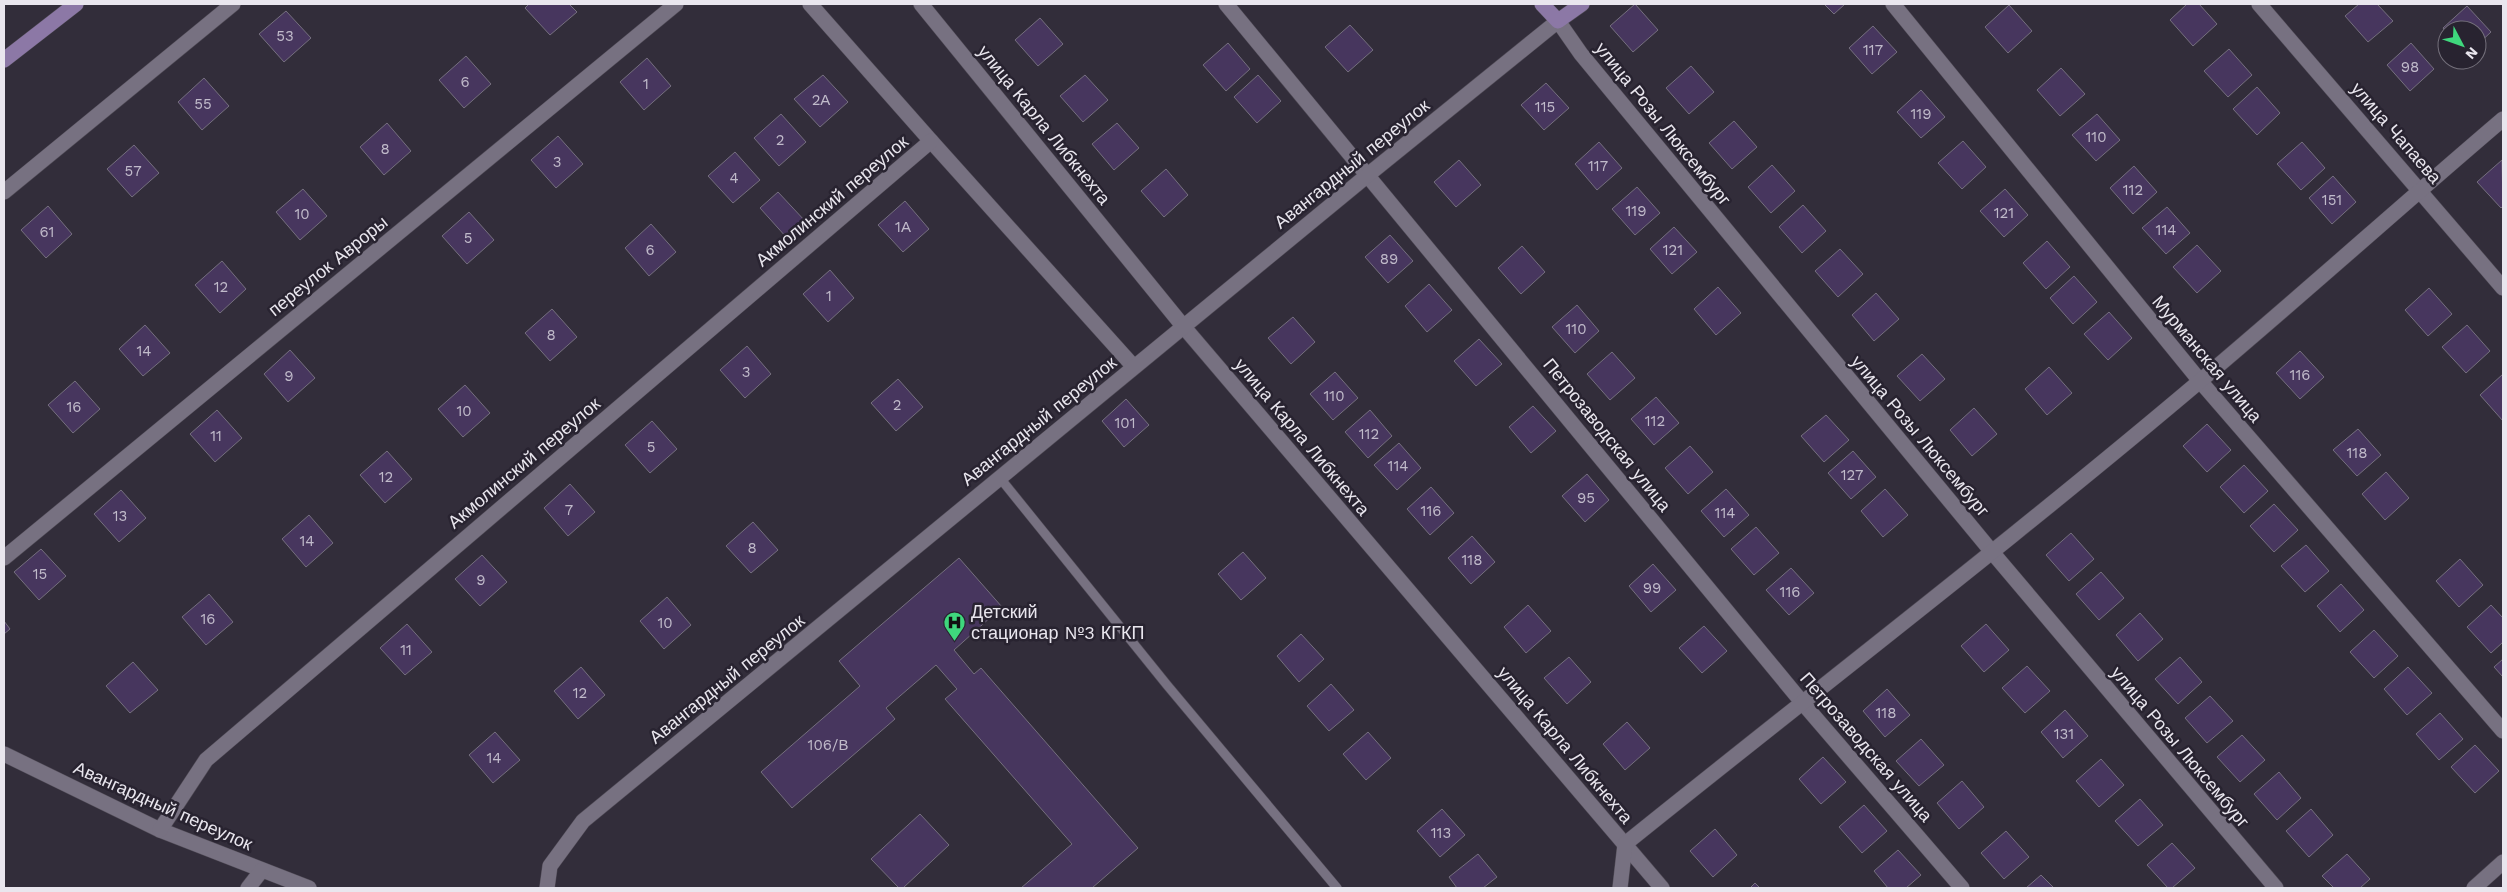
<svg xmlns="http://www.w3.org/2000/svg" width="2507" height="892" viewBox="0 0 2507 892" font-family="'Work Sans',sans-serif">
<rect width="100%" height="100%" fill="#322d3a"/>
<!-- building -->
<g fill="#47365e" stroke="#756f7e">
<path d="M 529,4 L 569,4 L 577,12 L 550,35 L 525,8 Z"/>
<path d="M 1635,4 L 1658,30 L 1633,52 L 1610,26 Z"/>
<path d="M 1824,4 L 1845,4 L 1834,14 Z"/>
<path d="M 2187,4 L 2199,4 L 2217,24 L 2193,46 L 2170,20 Z"/>
<path d="M 2359,4 L 2377,4 L 2393,21 L 2368,42 L 2345,16 Z"/>
<path d="M 2009,5 L 2032,31 L 2008,53 L 1985,27 Z"/>
<path d="M 2467,6 L 2491,32 L 2477,45 L 2477,30 L 2447,30 L 2447,33 L 2443,28 Z"/>
<path d="M 286,11 L 311,38 L 284,62 L 259,34 Z"/>
<path d="M 1040,18 L 1063,44 L 1038,66 L 1015,40 Z"/>
<path d="M 1350,25 L 1373,50 L 1348,72 L 1325,47 Z"/>
<path d="M 1873,26 L 1897,52 L 1872,74 L 1849,48 Z"/>
<path d="M 1228,43 L 1250,69 L 1226,91 L 1203,65 Z"/>
<path d="M 2411,43 L 2434,69 L 2410,91 L 2387,65 Z"/>
<path d="M 2229,49 L 2252,75 L 2228,97 L 2204,71 Z"/>
<path d="M 466,56 L 491,84 L 464,108 L 439,80 Z"/>
<path d="M 647,58 L 671,86 L 644,110 L 620,82 Z"/>
<path d="M 1691,66 L 1714,92 L 1689,114 L 1666,88 Z"/>
<path d="M 2061,68 L 2085,94 L 2060,116 L 2037,90 Z"/>
<path d="M 823,75 L 848,102 L 820,127 L 794,99 Z"/>
<path d="M 1085,75 L 1108,100 L 1083,122 L 1060,96 Z"/>
<path d="M 1258,75 L 1281,101 L 1257,123 L 1234,97 Z"/>
<path d="M 204,78 L 229,106 L 202,130 L 178,102 Z"/>
<path d="M 1546,83 L 1569,108 L 1544,130 L 1521,105 Z"/>
<path d="M 2257,87 L 2280,113 L 2257,135 L 2233,109 Z"/>
<path d="M 1921,90 L 1945,117 L 1921,138 L 1897,112 Z"/>
<path d="M 781,114 L 806,142 L 779,166 L 754,138 Z"/>
<path d="M 2097,114 L 2120,140 L 2096,161 L 2072,135 Z"/>
<path d="M 1734,121 L 1757,147 L 1732,169 L 1709,143 Z"/>
<path d="M 387,123 L 411,151 L 384,175 L 360,147 Z"/>
<path d="M 1117,123 L 1139,148 L 1114,170 L 1092,144 Z"/>
<path d="M 558,136 L 583,164 L 556,188 L 531,160 Z"/>
<path d="M 1963,141 L 1986,167 L 1962,189 L 1938,163 Z"/>
<path d="M 1599,142 L 1622,168 L 1597,190 L 1575,164 Z"/>
<path d="M 2302,142 L 2325,168 L 2301,190 L 2277,164 Z"/>
<path d="M 134,145 L 159,173 L 132,197 L 107,169 Z"/>
<path d="M 735,152 L 760,180 L 733,203 L 708,176 Z"/>
<path d="M 1459,160 L 1481,185 L 1456,207 L 1434,182 Z"/>
<path d="M 2502,160 L 2503,206 L 2501,208 L 2477,182 Z"/>
<path d="M 1772,165 L 1795,191 L 1771,213 L 1748,187 Z"/>
<path d="M 2134,166 L 2157,192 L 2133,214 L 2110,188 Z"/>
<path d="M 1166,169 L 1188,195 L 1164,217 L 1141,191 Z"/>
<path d="M 2333,176 L 2356,202 L 2332,224 L 2309,198 Z"/>
<path d="M 1637,187 L 1660,213 L 1635,235 L 1612,209 Z"/>
<path d="M 303,189 L 327,216 L 300,240 L 276,212 Z"/>
<path d="M 2005,189 L 2028,215 L 2004,237 L 1980,211 Z"/>
<path d="M 778,192 L 806,222 L 787,238 L 760,208 Z"/>
<path d="M 905,201 L 929,229 L 903,252 L 878,225 Z"/>
<path d="M 1803,205 L 1826,231 L 1802,253 L 1779,227 Z"/>
<path d="M 48,206 L 72,234 L 46,258 L 21,230 Z"/>
<path d="M 2167,207 L 2190,233 L 2166,254 L 2142,228 Z"/>
<path d="M 469,212 L 494,240 L 467,264 L 442,236 Z"/>
<path d="M 651,224 L 676,252 L 649,276 L 625,248 Z"/>
<path d="M 1674,227 L 1697,252 L 1672,274 L 1650,249 Z"/>
<path d="M 1390,235 L 1413,261 L 1388,283 L 1365,257 Z"/>
<path d="M 2047,241 L 2070,267 L 2046,289 L 2023,263 Z"/>
<path d="M 2197,245 L 2221,271 L 2197,293 L 2173,267 Z"/>
<path d="M 1522,246 L 1545,272 L 1521,294 L 1498,268 Z"/>
<path d="M 1840,249 L 1863,274 L 1838,297 L 1815,271 Z"/>
<path d="M 222,261 L 246,289 L 220,313 L 195,285 Z"/>
<path d="M 830,270 L 854,298 L 828,322 L 803,294 Z"/>
<path d="M 2074,276 L 2097,302 L 2073,324 L 2050,298 Z"/>
<path d="M 1429,284 L 1452,310 L 1427,332 L 1405,306 Z"/>
<path d="M 1718,287 L 1741,313 L 1716,335 L 1694,309 Z"/>
<path d="M 2429,288 L 2452,314 L 2428,336 L 2405,310 Z"/>
<path d="M 1876,293 L 1899,319 L 1874,341 L 1852,315 Z"/>
<path d="M 1577,305 L 1599,331 L 1575,353 L 1552,327 Z"/>
<path d="M 552,309 L 577,337 L 550,361 L 525,333 Z"/>
<path d="M 2109,312 L 2132,338 L 2108,360 L 2084,334 Z"/>
<path d="M 1293,317 L 1315,342 L 1291,364 L 1268,338 Z"/>
<path d="M 145,325 L 170,353 L 143,376 L 119,349 Z"/>
<path d="M 2467,325 L 2490,351 L 2466,373 L 2442,347 Z"/>
<path d="M 1479,339 L 1502,364 L 1476,386 L 1454,361 Z"/>
<path d="M 747,346 L 771,374 L 745,398 L 720,370 Z"/>
<path d="M 290,350 L 315,378 L 288,402 L 264,374 Z"/>
<path d="M 2300,351 L 2324,377 L 2300,399 L 2276,373 Z"/>
<path d="M 1612,352 L 1635,378 L 1610,400 L 1587,374 Z"/>
<path d="M 1922,354 L 1945,379 L 1920,401 L 1897,376 Z"/>
<path d="M 2049,367 L 2072,393 L 2047,415 L 2025,389 Z"/>
<path d="M 1335,372 L 1358,398 L 1333,420 L 1310,394 Z"/>
<path d="M 2503,374 L 2503,421 L 2480,395 Z"/>
<path d="M 898,379 L 923,407 L 896,431 L 871,403 Z"/>
<path d="M 75,381 L 100,409 L 73,433 L 48,405 Z"/>
<path d="M 465,385 L 490,413 L 463,437 L 438,409 Z"/>
<path d="M 1656,397 L 1679,423 L 1654,445 L 1631,419 Z"/>
<path d="M 1126,399 L 1149,425 L 1124,447 L 1102,421 Z"/>
<path d="M 1533,406 L 1556,431 L 1531,453 L 1509,427 Z"/>
<path d="M 1974,408 L 1997,434 L 1972,456 L 1950,430 Z"/>
<path d="M 217,410 L 242,438 L 215,462 L 190,434 Z"/>
<path d="M 1370,410 L 1392,436 L 1368,458 L 1345,432 Z"/>
<path d="M 1826,415 L 1849,440 L 1824,462 L 1801,436 Z"/>
<path d="M 652,421 L 677,449 L 650,473 L 625,445 Z"/>
<path d="M 2207,424 L 2231,450 L 2207,472 L 2183,446 Z"/>
<path d="M 2358,429 L 2381,455 L 2357,476 L 2333,450 Z"/>
<path d="M 1399,443 L 1421,468 L 1397,490 L 1374,465 Z"/>
<path d="M 1690,446 L 1713,472 L 1688,494 L 1665,468 Z"/>
<path d="M 387,451 L 412,479 L 385,503 L 360,475 Z"/>
<path d="M 1853,451 L 1876,477 L 1851,499 L 1828,473 Z"/>
<path d="M 2244,465 L 2268,491 L 2244,513 L 2220,487 Z"/>
<path d="M 2386,472 L 2409,498 L 2385,520 L 2362,494 Z"/>
<path d="M 1587,474 L 1609,500 L 1585,522 L 1562,496 Z"/>
<path d="M 570,484 L 595,512 L 568,536 L 544,508 Z"/>
<path d="M 1431,487 L 1454,513 L 1430,535 L 1407,509 Z"/>
<path d="M 1726,489 L 1749,515 L 1724,537 L 1701,511 Z"/>
<path d="M 1885,489 L 1908,515 L 1883,537 L 1861,511 Z"/>
<path d="M 121,490 L 146,518 L 119,542 L 94,514 Z"/>
<path d="M 2274,504 L 2298,530 L 2274,552 L 2250,526 Z"/>
<path d="M 309,515 L 333,543 L 306,567 L 282,539 Z"/>
<path d="M 753,522 L 778,550 L 751,573 L 726,546 Z"/>
<path d="M 1756,527 L 1779,553 L 1754,575 L 1731,549 Z"/>
<path d="M 2071,533 L 2094,559 L 2069,581 L 2046,555 Z"/>
<path d="M 1472,536 L 1495,562 L 1471,584 L 1448,558 Z"/>
<path d="M 2306,545 L 2329,571 L 2305,592 L 2281,566 Z"/>
<path d="M 41,549 L 66,576 L 39,600 L 14,572 Z"/>
<path d="M 1243,552 L 1266,578 L 1241,600 L 1218,574 Z"/>
<path d="M 482,555 L 507,582 L 480,606 L 455,579 Z"/>
<path d="M 959,558 L 1002,607 L 954,650 L 974,674 L 981,668 L 1138,848 L 1092,888 L 1021,888 L 1072,844 L 945,699 L 957,689 L 936,665 L 886,708 L 895,719 L 792,808 L 761,772 L 860,686 L 839,661 Z"/>
<path d="M 2460,559 L 2483,585 L 2459,607 L 2436,581 Z"/>
<path d="M 1653,564 L 1676,590 L 1651,612 L 1629,586 Z"/>
<path d="M 1791,568 L 1814,593 L 1789,615 L 1766,590 Z"/>
<path d="M 2101,572 L 2124,598 L 2099,620 L 2076,594 Z"/>
<path d="M 2341,584 L 2364,610 L 2340,632 L 2317,606 Z"/>
<path d="M 209,594 L 233,622 L 206,645 L 182,617 Z"/>
<path d="M 667,597 L 691,625 L 664,649 L 640,621 Z"/>
<path d="M 1528,605 L 1551,631 L 1526,653 L 1504,627 Z"/>
<path d="M 2491,605 L 2503,618 L 2503,642 L 2491,653 L 2467,627 Z"/>
<path d="M 2140,613 L 2163,639 L 2138,661 L 2116,635 Z"/>
<path d="M 4,621 L 10,629 L 4,634 Z"/>
<path d="M 407,624 L 432,652 L 405,675 L 380,648 Z"/>
<path d="M 1986,624 L 2009,650 L 1984,672 L 1961,646 Z"/>
<path d="M 1704,626 L 1727,651 L 1702,673 L 1679,648 Z"/>
<path d="M 2374,630 L 2398,656 L 2374,678 L 2350,652 Z"/>
<path d="M 1301,634 L 1324,659 L 1299,682 L 1277,656 Z"/>
<path d="M 1569,657 L 1591,682 L 1567,704 L 1544,678 Z"/>
<path d="M 2180,657 L 2202,682 L 2178,704 L 2155,679 Z"/>
<path d="M 2503,659 L 2503,677 L 2494,667 Z"/>
<path d="M 133,662 L 158,690 L 130,713 L 106,686 Z"/>
<path d="M 2027,666 L 2050,691 L 2025,713 L 2002,688 Z"/>
<path d="M 581,667 L 605,695 L 578,719 L 554,691 Z"/>
<path d="M 2408,667 L 2432,693 L 2407,715 L 2384,689 Z"/>
<path d="M 1331,684 L 1354,710 L 1329,731 L 1307,706 Z"/>
<path d="M 1887,689 L 1910,715 L 1885,737 L 1863,711 Z"/>
<path d="M 2210,696 L 2233,721 L 2207,743 L 2185,718 Z"/>
<path d="M 2065,710 L 2088,736 L 2063,758 L 2041,732 Z"/>
<path d="M 2440,713 L 2463,739 L 2439,760 L 2416,734 Z"/>
<path d="M 1627,722 L 1650,748 L 1625,770 L 1603,744 Z"/>
<path d="M 495,732 L 520,760 L 493,783 L 469,755 Z"/>
<path d="M 1368,732 L 1391,758 L 1366,780 L 1343,754 Z"/>
<path d="M 2242,735 L 2265,760 L 2240,782 L 2217,757 Z"/>
<path d="M 1921,739 L 1944,765 L 1919,786 L 1896,761 Z"/>
<path d="M 2475,745 L 2499,771 L 2475,793 L 2451,767 Z"/>
<path d="M 1823,757 L 1846,782 L 1821,804 L 1799,779 Z"/>
<path d="M 2101,759 L 2124,785 L 2099,807 L 2076,781 Z"/>
<path d="M 2279,772 L 2301,798 L 2277,820 L 2254,794 Z"/>
<path d="M 1962,781 L 1984,807 L 1959,829 L 1937,803 Z"/>
<path d="M 2140,799 L 2163,825 L 2138,846 L 2115,821 Z"/>
<path d="M 1864,805 L 1887,831 L 1862,853 L 1839,827 Z"/>
<path d="M 1442,809 L 1465,835 L 1440,857 L 1417,831 Z"/>
<path d="M 2311,809 L 2333,835 L 2309,857 L 2286,831 Z"/>
<path d="M 920,814 L 949,845 L 903,888 L 899,888 L 871,859 Z"/>
<path d="M 1715,829 L 1737,855 L 1713,877 L 1690,851 Z"/>
<path d="M 2006,831 L 2029,857 L 2004,879 L 1981,853 Z"/>
<path d="M 2172,843 L 2195,868 L 2172,888 L 2168,888 L 2147,865 Z"/>
<path d="M 1898,850 L 1921,875 L 1906,888 L 1888,888 L 1874,871 Z"/>
<path d="M 1478,854 L 1497,877 L 1483,888 L 1457,888 L 1449,877 Z"/>
<path d="M 2347,854 L 2370,879 L 2360,888 L 2334,888 L 2322,876 Z"/>
<path d="M 2041,875 L 2054,888 L 2026,888 Z"/>
<path d="M 1755,883 L 1760,888 L 1750,888 Z"/>
</g>
<g fill="none" stroke-linecap="round" stroke-linejoin="round">
<defs>
<path id="lane" d="M 1000,478 L 1167,685 L 1337,888"/>
<g id="street">
<path d="M 810,4 L 931,141 L 1134,367"/>
<path d="M 921,4 L 1183,326 L 1662,888"/>
<path d="M 1226,4 L 1801,701 L 1962,888"/>
<path d="M 1893,4 L 2200,381 L 2503,731"/>
<path d="M 2259,4 L 2503,288"/>
<path d="M 4,192 L 233,4"/>
<path d="M 4,558 L 676,4"/>
<path d="M 4,754 L 160,830 L 309,888"/>
<path d="M 160,830 L 206,760 L 931,141"/>
<path d="M 248,888 L 262,870"/>
<path d="M 547,888 L 550,866 L 583,821 L 1369,174 L 1558,21 L 1581,54 L 1992,552 L 2276,888"/>
<path d="M 1620,888 L 1625,844 C 1816,690 2012,540 2200,381 C 2302,295 2401,206 2503,119"/>
<path d="M 2474,888 L 2503,862"/>
</g>
<g id="secondary">
<path d="M 1542,4 L 1558,21 L 1582,4"/>
<path d="M 4,60 L 76,4"/>
</g>
</defs>
<!-- lane casing -->
<use href="#lane" stroke="#504b56" stroke-width="10"/>
<!-- street casing -->
<use href="#street" stroke="#504b56" stroke-width="16"/>
<!-- secondary casing -->
<use href="#secondary" stroke="#504b56" stroke-width="16"/>
<!-- lane -->
<use href="#lane" stroke="#777181" stroke-width="9"/>
<!-- street -->
<use href="#street" stroke="#777181" stroke-width="15"/>
<!-- secondary -->
<use href="#secondary" stroke="#8c78a6" stroke-width="15"/>
</g>
<!-- icons -->
<defs>
<symbol id="hospital-pin" viewBox="-11 -11 22 30"><path d="M0 17L-7.5 6A9.5 9.5 0 1 1 7.5 6Z" fill="#3fd77d" stroke="#282330"/><path d="M-5-5h3v3.5h4V-5h3V5h-3V1.5h-4V5h-3Z" fill="#111"/></symbol>
</defs>
<g fill-rule="evenodd">
<use href="#hospital-pin" x="942" y="610" width="25" height="34"/>
</g>
<g text-anchor="middle" stroke-width="5" stroke-linejoin="round" paint-order="stroke">
<!-- number labels -->
<g font-size="15" fill="#c0baca">
<text x="285" y="41">53</text>
<text x="1873" y="55">117</text>
<text x="2410" y="72">98</text>
<text x="465" y="87">6</text>
<text x="646" y="89">1</text>
<text x="821" y="105">2А</text>
<text x="203" y="109">55</text>
<text x="1545" y="112">115</text>
<text x="1921" y="119">119</text>
<text x="2096" y="142">110</text>
<text x="780" y="145">2</text>
<text x="385" y="154">8</text>
<text x="557" y="167">3</text>
<text x="1598" y="171">117</text>
<text x="133" y="176">57</text>
<text x="734" y="183">4</text>
<text x="2133" y="195">112</text>
<text x="2332" y="205">151</text>
<text x="1636" y="216">119</text>
<text x="2004" y="218">121</text>
<text x="302" y="219">10</text>
<text x="903" y="232">1А</text>
<text x="2166" y="235">114</text>
<text x="47" y="237">61</text>
<text x="468" y="243">5</text>
<text x="650" y="255">6</text>
<text x="1673" y="255">121</text>
<text x="1389" y="264">89</text>
<text x="221" y="292">12</text>
<text x="829" y="301">1</text>
<text x="1576" y="334">110</text>
<text x="551" y="340">8</text>
<text x="144" y="356">14</text>
<text x="746" y="377">3</text>
<text x="2300" y="380">116</text>
<text x="289" y="381">9</text>
<text x="1334" y="401">110</text>
<text x="897" y="410">2</text>
<text x="74" y="412">16</text>
<text x="464" y="416">10</text>
<text x="1655" y="426">112</text>
<text x="1125" y="428">101</text>
<text x="1369" y="439">112</text>
<text x="216" y="441">11</text>
<text x="651" y="452">5</text>
<text x="2357" y="458">118</text>
<text x="1398" y="471">114</text>
<text x="1852" y="480">127</text>
<text x="386" y="482">12</text>
<text x="1586" y="503">95</text>
<text x="569" y="515">7</text>
<text x="1431" y="516">116</text>
<text x="1725" y="518">114</text>
<text x="120" y="521">13</text>
<text x="307" y="546">14</text>
<text x="752" y="553">8</text>
<text x="1472" y="565">118</text>
<text x="40" y="579">15</text>
<text x="481" y="585">9</text>
<text x="1652" y="593">99</text>
<text x="1790" y="597">116</text>
<text x="208" y="624">16</text>
<text x="665" y="628">10</text>
<text x="406" y="655">11</text>
<text x="580" y="698">12</text>
<text x="1886" y="718">118</text>
<text x="2064" y="739">131</text>
<text x="828" y="750">106/В</text>
<text x="494" y="763">14</text>
<text x="1441" y="838">113</text>
</g>
<!-- street labels -->
<g font-size="18" fill="#e9e6ee" stroke="#282330">
<text transform="translate(1663 124) rotate(51)" y="6">улица Розы Люксембург</text>
<text transform="translate(1044 125) rotate(51)" y="6">улица Карла Либкнехта</text>
<text transform="translate(2396 133) rotate(49)" y="6">улица Чапаева</text>
<text transform="translate(1352 164) rotate(-39)" y="6">Авангардный переулок</text>
<text transform="translate(832 201) rotate(-40)" y="6">Акмолинский переулок</text>
<text transform="translate(328 266) rotate(-39)" y="6">переулок Авроры</text>
<text transform="translate(2207 359) rotate(50)" y="6">Мурманская улица</text>
<text transform="translate(1039 421) rotate(-39)" y="6">Авангардный переулок</text>
<text transform="translate(1607 435) rotate(51)" y="6">Петрозаводская улица</text>
<text transform="translate(1920 436) rotate(50)" y="6">улица Розы Люксембург</text>
<text transform="translate(1302 437) rotate(50)" y="6">улица Карла Либкнехта</text>
<text transform="translate(524 463) rotate(-40)" y="6">Акмолинский переулок</text>
<text transform="translate(727 679) rotate(-39)" y="6">Авангардный переулок</text>
<text transform="translate(1565 745) rotate(50)" y="6">улица Карла Либкнехта</text>
<text transform="translate(1866 747) rotate(49)" y="6">Петрозаводская улица</text>
<text transform="translate(2180 747) rotate(50)" y="6">улица Розы Люксембург</text>
<text transform="translate(163 806) rotate(24)" y="6">Авангардный переулок</text>
</g>
<!-- poi labels -->
<g font-size="18" fill="#e9e6ee" stroke="#282330" text-anchor="start">
<text x="971" y="618">Детский<tspan x="971" dy="21">стационар №3 КГКП</tspan></text>
</g>
</g>
<!-- border -->
<rect width="2507" height="892" fill="none" stroke="#e9e6ee" stroke-width="10"/>
<!-- north arrow -->
<g transform="translate(2462 45) rotate(131)"><circle r="24" fill="#282330" stroke="#75717c"/>
<path d="M0-4L9 19L0 12L-9 19Z" fill="#3fd77d"/>
<text y="-8" font-size="14" font-weight="bold" text-anchor="middle" fill="#e9e6ee">N</text>
</g>
</svg>
